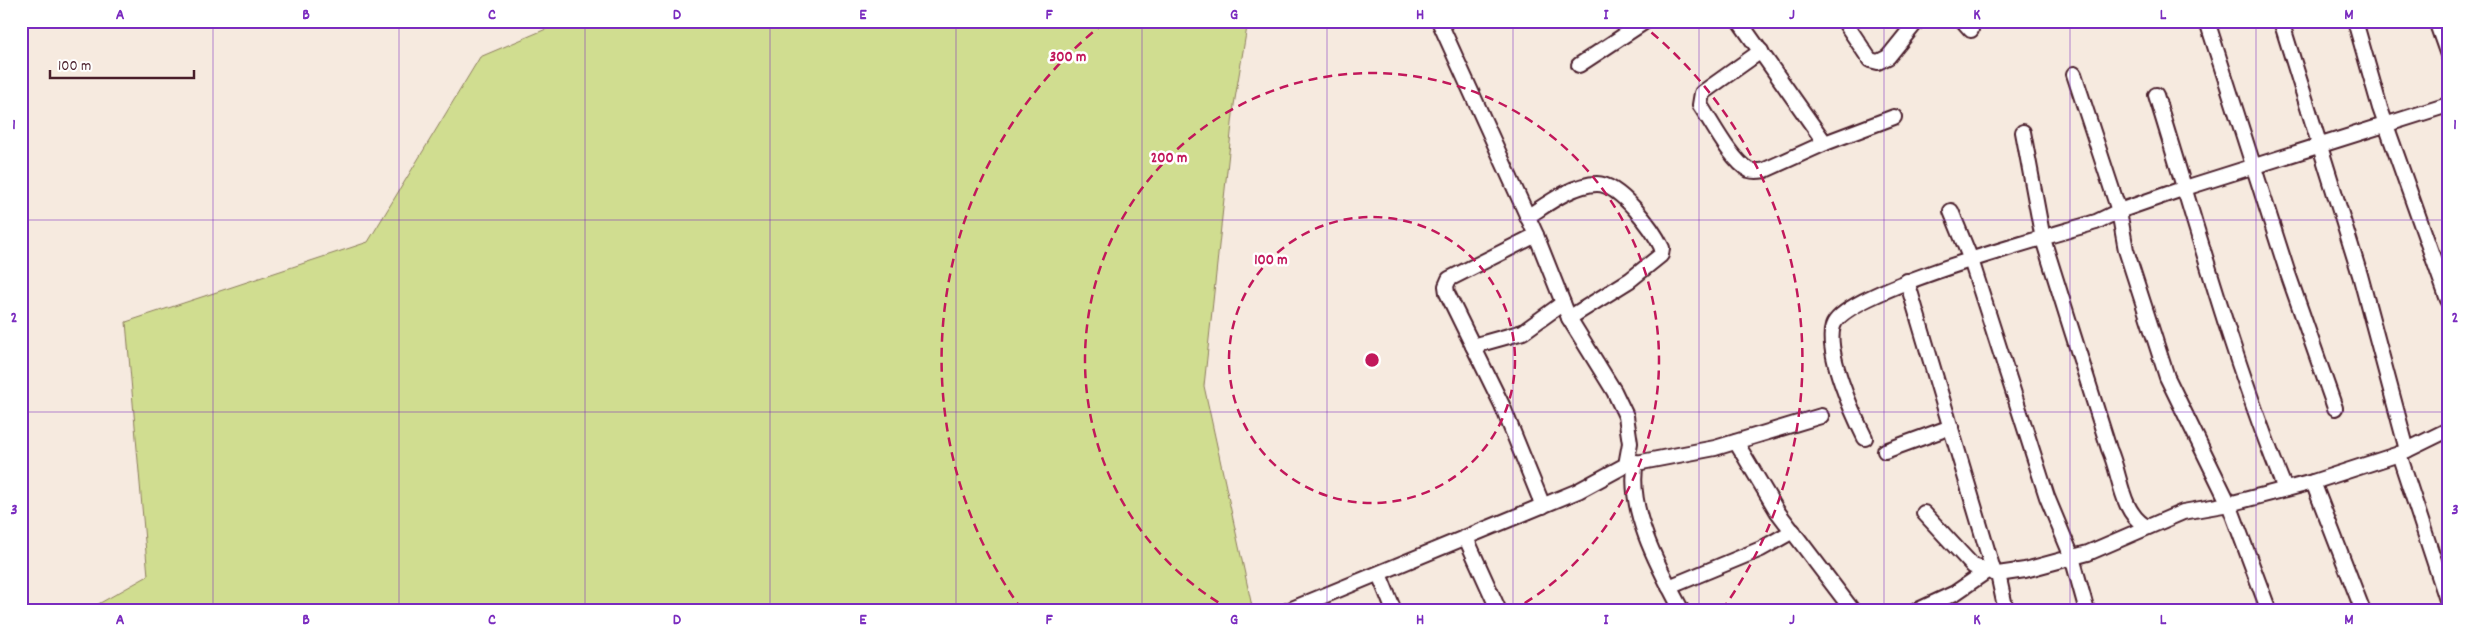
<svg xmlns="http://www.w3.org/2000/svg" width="2469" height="632" viewBox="0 0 2469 632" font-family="Dekko,sans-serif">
<rect width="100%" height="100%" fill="#f6eadf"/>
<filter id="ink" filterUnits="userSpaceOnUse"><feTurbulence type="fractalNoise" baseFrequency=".02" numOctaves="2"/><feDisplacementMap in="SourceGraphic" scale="10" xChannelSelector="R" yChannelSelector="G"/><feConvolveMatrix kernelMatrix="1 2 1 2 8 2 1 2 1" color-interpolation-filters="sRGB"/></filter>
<g filter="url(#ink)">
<!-- green -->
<path fill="#d0dd90" stroke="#8d7e5e" d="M 565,21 L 1248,21 L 1234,105 L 1204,386 L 1253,611 L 86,611 L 148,576 L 126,322 L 368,242 L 480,57 Z"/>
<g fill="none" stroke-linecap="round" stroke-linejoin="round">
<defs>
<g id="minor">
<path d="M 1739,21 L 1825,143"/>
<path d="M 1844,21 L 1870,60 L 1878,62 L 1888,57 L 1917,21"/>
<path d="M 1963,21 L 1971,30"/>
<path d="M 2207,21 L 2287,271 L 2335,408"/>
<path d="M 2281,21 L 2360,275 L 2407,450"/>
<path d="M 2355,21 L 2380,108 L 2448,300"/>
<path d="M 2436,21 L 2448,55"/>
<path d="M 1761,51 L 1702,93 L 1700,105 C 1711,121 1732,162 1749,170 C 1755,172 1759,171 1765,170 L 1825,143 L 1894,117"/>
<path d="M 1579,65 L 1646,21"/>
<path d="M 2074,74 L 2119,211 L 2126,250 L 2167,377 L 2229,504 L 2269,611"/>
<path d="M 2156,95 C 2197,227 2233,361 2285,489"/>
<path d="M 2023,132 L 2043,239 L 2109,449 C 2121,475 2120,510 2145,526"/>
<path d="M 1951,211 L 1971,260 L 2047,497 L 2072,557 L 2087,611"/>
<path d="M 1527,217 C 1546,205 1573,184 1597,184 C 1620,184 1653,229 1662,248 L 1661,255 L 1630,280 L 1569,318"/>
<path d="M 1536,235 L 1449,279 L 1446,286 L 1447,293 L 1502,405 L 1543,506"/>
<path d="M 1907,281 L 1994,573"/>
<path d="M 1473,346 L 1523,332 L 1563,303"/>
<path d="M 1865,438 C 1853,414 1825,352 1833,326 C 1844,290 2055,235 2096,222 L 2119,211 L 2185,188 L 2448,105"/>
<path d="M 1736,442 L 1777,511 L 1853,611"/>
<path d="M 1885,451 L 1951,427"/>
<path d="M 2399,454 L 2448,603"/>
<path d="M 1636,462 C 1626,509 1660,570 1682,611"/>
<path d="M 1626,465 L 1715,448 L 1821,416"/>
<path d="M 2313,482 L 2363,611"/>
<path d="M 1924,513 L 1973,566 L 1998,574 L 2025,570 L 2088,553 L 2183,512 L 2229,504 L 2313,482 L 2399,454 L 2448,430"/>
<path d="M 1466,538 L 1499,611"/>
<path d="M 1379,574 L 1394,611"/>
<path d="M 1998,574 L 2006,611"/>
<path d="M 1669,587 L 1761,549 L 1793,531"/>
<path d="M 1287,611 L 1578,491 L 1626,465 L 1630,443 L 1626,416 L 1614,391 L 1569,318 L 1536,235 L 1439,21"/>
<path d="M 1916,611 L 1955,593 L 1987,571"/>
</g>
</defs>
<!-- minor casing -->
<use href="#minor" stroke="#4a1f2b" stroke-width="18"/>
<!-- minor -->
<use href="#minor" stroke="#fff" stroke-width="14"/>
</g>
</g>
<!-- grid -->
<path fill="none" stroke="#7b2cbf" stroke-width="1" stroke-opacity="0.55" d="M 213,21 L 213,611M 399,21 L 399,611M 585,21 L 585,611M 770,21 L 770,611M 956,21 L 956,611M 1142,21 L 1142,611M 1327,21 L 1327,611M 1513,21 L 1513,611M 1699,21 L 1699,611M 1884,21 L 1884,611M 2070,21 L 2070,611M 2256,21 L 2256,611M 21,220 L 2448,220M 21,412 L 2448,412"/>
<!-- distance rings -->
<g fill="none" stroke="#c2185b" stroke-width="2.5" stroke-dasharray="9 6">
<circle cx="1372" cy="360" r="143"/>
<path d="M1231 610A287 287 0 1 1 1513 610"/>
<path d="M1022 610A430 430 0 0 1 1104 23M1640 23A430 430 0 0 1 1722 610"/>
</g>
<circle cx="1372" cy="360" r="8" fill="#c2185b" stroke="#fff" stroke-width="2.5"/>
<g font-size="15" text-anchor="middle" font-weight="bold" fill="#c2185b" stroke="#fff" stroke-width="5" stroke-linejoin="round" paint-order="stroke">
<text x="1068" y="61">300 m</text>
<text x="1169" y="162">200 m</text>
<text x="1271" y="264">100 m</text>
</g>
<!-- margin -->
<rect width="2469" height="632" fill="none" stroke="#fff" stroke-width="55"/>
<!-- scale -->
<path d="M50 70v8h144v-8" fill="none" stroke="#4a1f2b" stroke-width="2.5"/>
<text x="58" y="70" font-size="15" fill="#4a1f2b" stroke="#ffffff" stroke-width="4" paint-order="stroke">100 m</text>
<rect x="28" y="28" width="2414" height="576" fill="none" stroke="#7b2cbf" stroke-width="2"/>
<g font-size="16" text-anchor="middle" font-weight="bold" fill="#7b2cbf">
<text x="120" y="19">A</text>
<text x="306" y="19">B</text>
<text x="492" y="19">C</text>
<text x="677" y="19">D</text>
<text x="863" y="19">E</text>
<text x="1049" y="19">F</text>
<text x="1234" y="19">G</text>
<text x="1420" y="19">H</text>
<text x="1606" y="19">I</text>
<text x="1792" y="19">J</text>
<text x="1977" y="19">K</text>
<text x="2163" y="19">L</text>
<text x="2349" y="19">M</text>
<text x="14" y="129">1</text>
<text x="2455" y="129">1</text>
<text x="14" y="322">2</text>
<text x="2455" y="322">2</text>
<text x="14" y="514">3</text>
<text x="2455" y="514">3</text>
<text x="120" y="624">A</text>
<text x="306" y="624">B</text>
<text x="492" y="624">C</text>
<text x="677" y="624">D</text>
<text x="863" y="624">E</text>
<text x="1049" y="624">F</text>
<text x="1234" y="624">G</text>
<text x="1420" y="624">H</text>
<text x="1606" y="624">I</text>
<text x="1792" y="624">J</text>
<text x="1977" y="624">K</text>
<text x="2163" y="624">L</text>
<text x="2349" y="624">M</text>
</g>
</svg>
